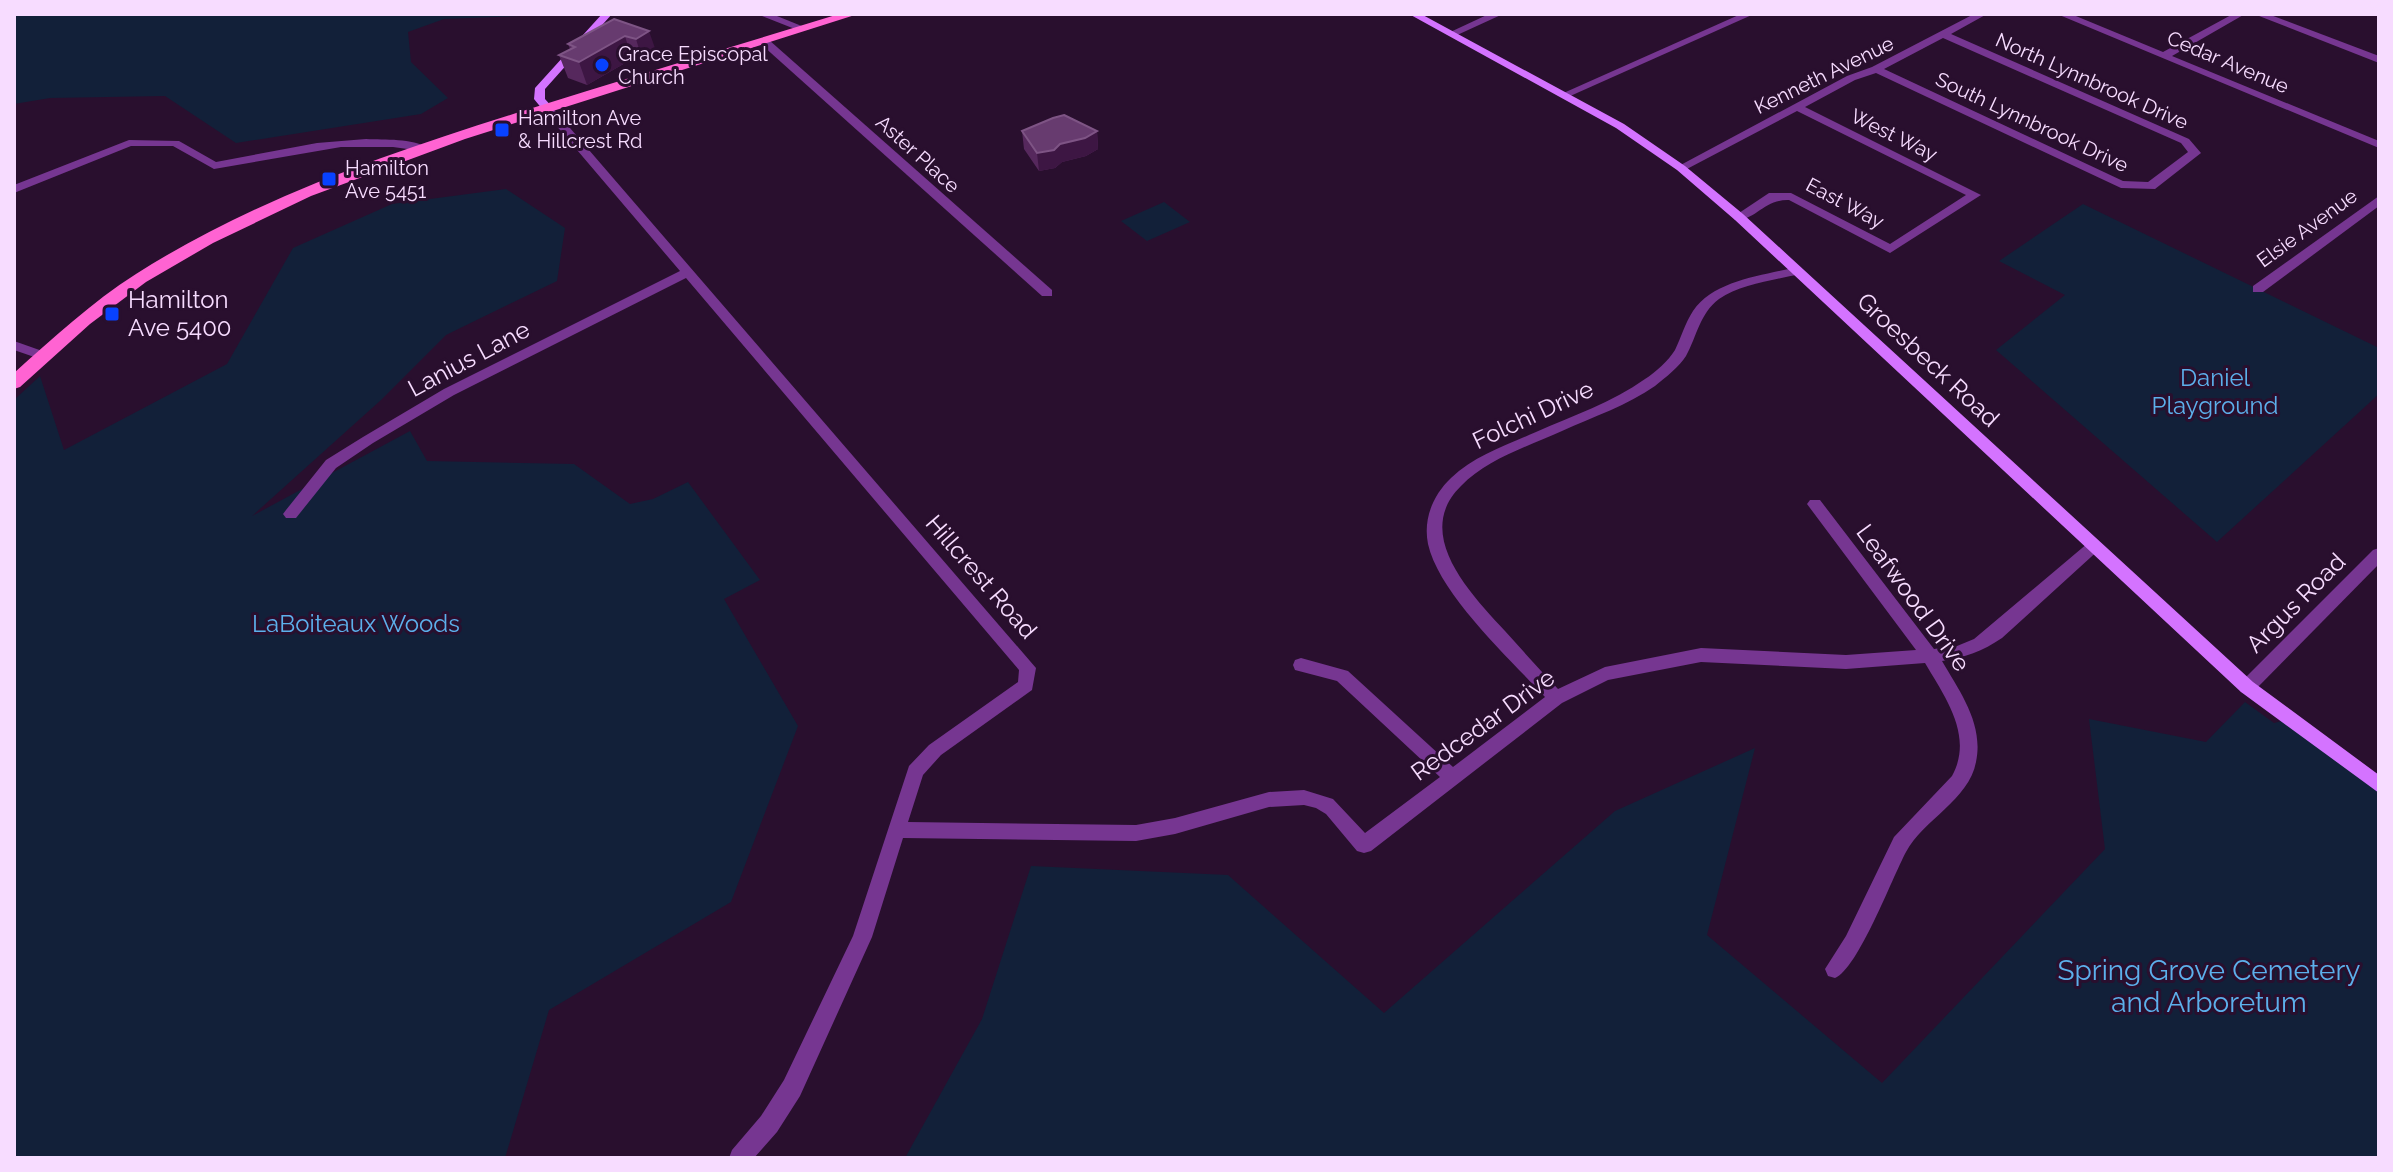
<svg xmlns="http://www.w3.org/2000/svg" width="2393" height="1172" viewBox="0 0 2393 1172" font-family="Raleway,sans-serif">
<rect width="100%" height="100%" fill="#290f2e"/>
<!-- green -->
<g fill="#122039">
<path d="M 14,14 L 576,14 L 444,19 L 408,32 L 411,62 L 448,98 L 421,114 L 236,143 L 165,96 L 50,98 L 14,104 Z"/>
<path d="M 506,189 L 565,228 L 557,281 L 446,335 L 381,400 L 252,516 L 410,431 L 427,461 L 574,464 L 630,504 L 653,499 L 688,482 L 760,580 L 724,599 L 798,726 L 731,902 L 549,1010 L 505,1158 L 14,1158 L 14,400 L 40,376 L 64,450 L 227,364 L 293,248 L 392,204 Z"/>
<path d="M 1164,202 L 1190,222 L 1147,241 L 1121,221 Z"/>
<path d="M 2083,204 L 2379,348 L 2379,394 L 2217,542 L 1996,350 L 2065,295 L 1999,261 Z"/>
<path d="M 2245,702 L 2274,723 L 2289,719 L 2379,785 L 2379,1158 L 905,1158 L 982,1019 L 1031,866 L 1228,875 L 1384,1013 L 1615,811 L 1755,748 L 1707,935 L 1882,1083 L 2105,849 L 2089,719 L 2206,742 Z"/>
</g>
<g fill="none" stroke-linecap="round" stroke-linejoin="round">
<!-- street -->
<g fill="#763691" fill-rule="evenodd">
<path d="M 757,14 L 772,14 L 809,29 L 800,31 Z"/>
<path d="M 1489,14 L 1503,14 L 1455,36 L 1446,34 Z"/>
<path d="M 1741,14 L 1754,14 L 1568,97 L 1559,95 Z"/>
<path d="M 1974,14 L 1987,14 L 1951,34 L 2189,139 L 2201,153 L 2155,189 L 2121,188 L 1876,73 L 1855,80 L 1805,107 L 1981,195 L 1890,253 L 1789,200 C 1764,199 1755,221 1735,220 L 1733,217 L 1769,193 L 1791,193 L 1890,244 L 1966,195 L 1797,111 L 1685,170 L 1675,168 L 1847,76 L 1872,67 ZM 1943,38 L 2181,143 L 2188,152 L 2148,182 L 2123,181 L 1884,69 Z"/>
<path d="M 2057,14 L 2071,14 L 2163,52 L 2233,14 L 2245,14 L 2172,56 L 2379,141 L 2379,148 Z"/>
<path d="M 2254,14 L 2268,14 L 2379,56 L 2379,63 Z"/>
<path d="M 761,40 L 769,40 L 1052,290 L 1052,296 L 1042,296 L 761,44 Z"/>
<path d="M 547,105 L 551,106 L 1036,668 L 1032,690 L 941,755 L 923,775 L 908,822 L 1136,825 L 1175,818 L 1269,792 L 1304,790 L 1333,799 L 1365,833 L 1440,777 L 1337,681 L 1295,670 L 1293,665 L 1295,660 L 1301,658 L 1348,671 L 1453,767 L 1545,697 C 1510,659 1439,594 1428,544 C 1423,519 1433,495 1451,478 C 1474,456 1507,445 1536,432 C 1572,416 1613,402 1645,379 C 1655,373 1669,360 1675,350 C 1681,338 1685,323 1693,311 C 1714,280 1762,276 1796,267 L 1802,271 L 1800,274 C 1775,280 1741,284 1719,299 C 1700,313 1697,336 1686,356 C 1680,366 1665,378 1655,386 C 1628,405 1593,417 1562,431 C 1529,446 1487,459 1461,486 C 1412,534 1471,594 1505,631 C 1522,650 1540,670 1558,689 L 1605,667 L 1701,648 L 1846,655 L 1916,650 L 1810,508 L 1807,504 L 1810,500 L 1820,500 L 1934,649 L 1957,646 L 1974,639 L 2088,543 L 2094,541 L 2102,547 L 2002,638 C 1983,651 1964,658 1942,661 C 1960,692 1984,724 1976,762 C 1969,800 1923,820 1906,852 C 1892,878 1858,969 1835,978 L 1828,976 L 1825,969 L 1846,936 L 1894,837 L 1952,776 C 1974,736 1945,697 1925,663 L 1846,669 L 1701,662 L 1608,680 L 1562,703 L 1371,851 L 1364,853 L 1357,851 L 1326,814 L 1316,808 L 1304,805 L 1269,807 L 1175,834 L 1136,841 L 903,838 L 872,937 L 800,1096 L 777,1132 L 754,1158 L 729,1158 L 732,1150 L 761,1116 L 784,1080 L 853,936 L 909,766 L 929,745 L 1018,682 L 1019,670 L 686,278 L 454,395 L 373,443 L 336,468 L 296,518 L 286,518 L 283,514 L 286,510 L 326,460 L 363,437 L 444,389 L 680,271 L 543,110 L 543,106 Z"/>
<path d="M 366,139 C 385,140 412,138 428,148 L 422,151 L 393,147 L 341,147 L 214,169 L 173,146 L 131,146 L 14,193 L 14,185 L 129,140 L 179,141 L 216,162 L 317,143 Z"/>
<path d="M 2379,196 L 2379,206 L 2263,292 L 2253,292 L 2253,286 Z"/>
<path d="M 14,341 L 48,353 L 50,356 L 43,360 L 14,350 Z"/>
<path d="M 2379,548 L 2379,564 L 2253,692 L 2247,694 L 2241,692 L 2238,687 L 2241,682 L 2373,550 Z"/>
</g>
<!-- secondary -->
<g fill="#d473ff" fill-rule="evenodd">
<path d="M 602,14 L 612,14 L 545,89 L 545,99 L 553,108 L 543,110 L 534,99 L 535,88 Z"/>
<path d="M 1409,14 L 1421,14 L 1624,124 L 1685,166 L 1743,214 L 2253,682 L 2379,775 L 2379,793 L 2241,692 L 1735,220 L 1677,170 L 1616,128 Z"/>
</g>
<!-- primary -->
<path fill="#ff63d2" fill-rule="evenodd" d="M 839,14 L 858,14 L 465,139 L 311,196 L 213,243 L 146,282 L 90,324 L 20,387 L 14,389 L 14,373 C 53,338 92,302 136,274 C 255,198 392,152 526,110 C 630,77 735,46 839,14 Z"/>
</g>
<!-- wall -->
<g fill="#56285d">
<path d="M 614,19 L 657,54 L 643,62 L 632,59 L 587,85 L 568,78 L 559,55 L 570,49 L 568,44 Z"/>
<path d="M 1022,131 L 1097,131 L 1098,149 L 1086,156 L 1062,162 L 1055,168 L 1039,171 L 1024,149 Z"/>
</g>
<!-- shaded-wall -->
<g fill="#3d1643">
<path d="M 649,31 L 657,54 L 643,62 L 636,39 Z"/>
<path d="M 625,36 L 632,59 L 587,85 L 579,62 Z"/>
<path d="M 1097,131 L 1098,149 L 1086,156 L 1062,162 L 1055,168 L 1039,171 L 1037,153 Z"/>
</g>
<!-- building -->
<g fill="#673b6f" stroke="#7e5485" stroke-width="2">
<path d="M 614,19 L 649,31 L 636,39 L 625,36 L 579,62 L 559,55 L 575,47 L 568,44 Z"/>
<path d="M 1064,115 L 1097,131 L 1085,138 L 1060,144 L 1054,150 L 1037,153 L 1022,131 L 1053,118 Z"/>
</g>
<!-- markers -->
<g fill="#0842ff" stroke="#290f2e" stroke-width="3">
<circle cx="602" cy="65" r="8"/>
<rect x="494" y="122" width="16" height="16" rx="4"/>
<rect x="321" y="171" width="16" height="16" rx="4"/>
<rect x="104" y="306" width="16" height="16" rx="4"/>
</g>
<g text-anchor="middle" stroke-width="6" stroke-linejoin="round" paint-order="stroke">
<!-- far-poi labels -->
<g font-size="20" fill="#f7dcff" stroke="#290f2e" text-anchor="start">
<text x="618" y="61">Grace Episcopal<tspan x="618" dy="23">Church</tspan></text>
<text x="518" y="125">Hamilton Ave<tspan x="518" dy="23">&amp; Hillcrest Rd</tspan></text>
<text x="345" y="175">Hamilton<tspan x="345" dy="23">Ave 5451</tspan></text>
</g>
<!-- far-street labels -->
<g font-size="20" fill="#f7dcff" stroke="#290f2e">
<text transform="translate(2228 62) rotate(23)" y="7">Cedar Avenue</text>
<text transform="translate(1824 75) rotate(-26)" y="7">Kenneth Avenue</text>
<text transform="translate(2092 81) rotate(24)" y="7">North Lynnbrook Drive</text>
<text transform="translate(2032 122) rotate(25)" y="7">South Lynnbrook Drive</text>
<text transform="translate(1894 135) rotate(26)" y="7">West Way</text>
<text transform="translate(918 154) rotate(42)" y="7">Aster Place</text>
<text transform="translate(1845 203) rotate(28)" y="7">East Way</text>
<text transform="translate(2307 228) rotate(-36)" y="7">Elsie Avenue</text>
</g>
<!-- poi labels -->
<g font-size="24" fill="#f7dcff" stroke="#290f2e" text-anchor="start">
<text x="128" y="308">Hamilton<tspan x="128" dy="28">Ave 5400</tspan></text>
</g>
<!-- street labels -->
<g font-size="24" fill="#f7dcff" stroke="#290f2e">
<text transform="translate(469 359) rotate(-28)" y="8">Lanius Lane</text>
<text transform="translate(1928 360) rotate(43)" y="8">Groesbeck Road</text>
<text transform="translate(1533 415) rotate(-25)" y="8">Folchi Drive</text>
<text transform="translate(981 577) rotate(49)" y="8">Hillcrest Road</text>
<text transform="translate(1913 598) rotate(54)" y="8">Leafwood Drive</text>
<text transform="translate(2296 603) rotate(-45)" y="8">Argus Road</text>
<text transform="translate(1483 725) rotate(-36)" y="8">Redcedar Drive</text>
</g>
<!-- park labels -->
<g font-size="24" fill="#5cb0eb" stroke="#290f2e">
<text x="2215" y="386">Daniel<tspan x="2215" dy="28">Playground</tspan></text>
<text x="356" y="632">LaBoiteaux Woods</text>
</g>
<!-- near-park labels -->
<g font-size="28" fill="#5cb0eb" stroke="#290f2e">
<text x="2209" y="980">Spring Grove Cemetery<tspan x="2209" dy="32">and Arboretum</tspan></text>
</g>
</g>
<!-- border -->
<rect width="2393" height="1172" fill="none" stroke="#f7dcff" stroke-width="32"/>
</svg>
